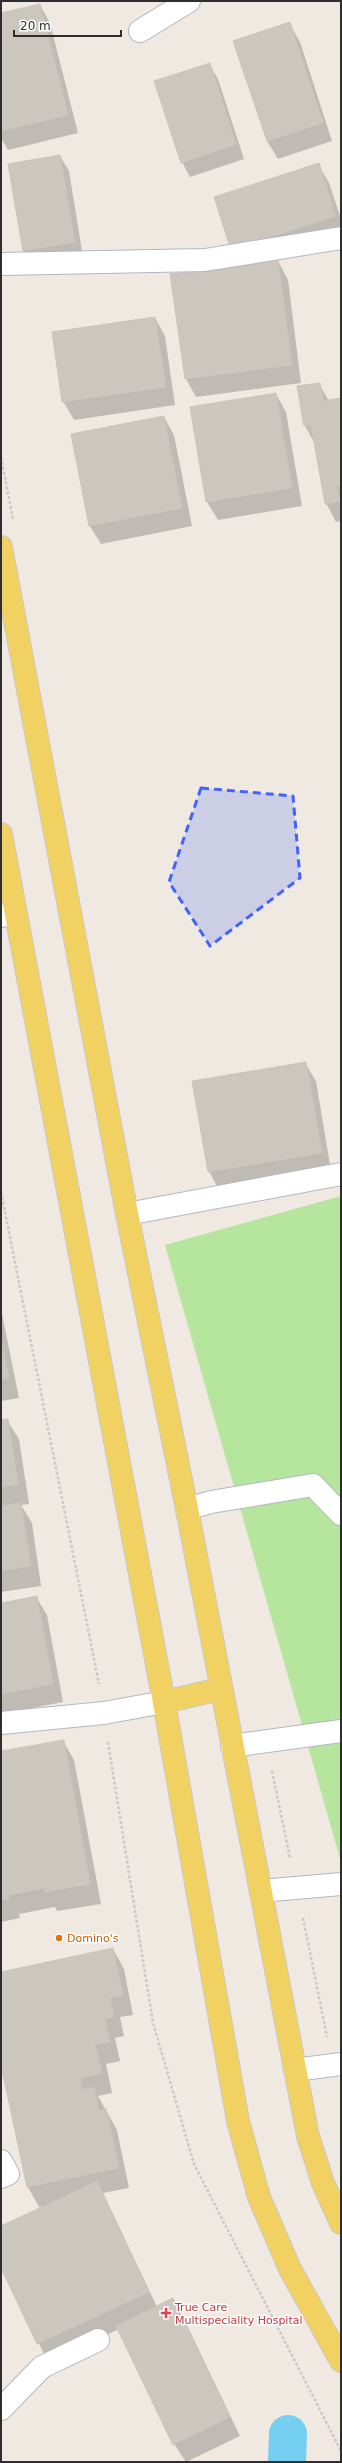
<svg xmlns="http://www.w3.org/2000/svg" width="342" height="2463" viewBox="0 0 342 2463" font-family="'DejaVu Sans',sans-serif">
<rect width="100%" height="100%" fill="#efe9e1"/>
<path fill="#b6e59e" d="M 341,1196 L 341,1862 L 165,1245 Z"/>
<g fill="#0003">
<path d="M 40,5 L 50,23 L 78,133 L 8,150 L 1,138 L 1,14 Z"/>
<path d="M 289,23 L 300,42 L 332,141 L 278,159 L 267,141 Z"/>
<path d="M 209,64 L 218,79 L 244,159 L 190,177 L 182,162 Z"/>
<path d="M 60,156 L 69,171 L 83,257 L 32,266 L 24,251 L 9,165 Z"/>
<path d="M 318,164 L 329,183 L 341,219 L 341,236 L 258,263 L 278,261 L 288,280 L 301,383 L 196,397 L 186,379 L 242,266 Z"/>
<path d="M 155,318 L 165,336 L 175,405 L 74,420 L 63,401 Z"/>
<path d="M 319,384 L 329,401 L 341,399 L 341,521 L 336,522 L 326,503 L 315,444 L 305,426 Z"/>
<path d="M 276,394 L 286,412 L 302,506 L 218,520 L 207,502 Z"/>
<path d="M 164,417 L 174,435 L 192,526 L 101,544 L 90,526 Z"/>
<path d="M 305,1063 L 316,1081 L 331,1171 L 219,1190 L 209,1171 Z"/>
<path d="M 1,1309 L 19,1398 L 1,1401 Z"/>
<path d="M 7,1420 L 19,1439 L 29,1504 L 21,1505 L 32,1523 L 41,1586 L 1,1592 L 1,1421 Z"/>
<path d="M 36,1597 L 47,1615 L 63,1702 L 1,1714 L 1,1604 Z"/>
<path d="M 63,1741 L 74,1760 L 101,1904 L 57,1911 L 55,1907 L 19,1914 L 20,1918 L 1,1922 L 1,1752 Z"/>
<path d="M 113,1949 L 124,1969 L 133,2015 L 120,2017 L 124,2036 L 115,2038 L 120,2061 L 106,2064 L 112,2093 L 98,2096 L 117,2130 L 129,2188 L 103,2193 L 157,2307 L 173,2299 L 183,2317 L 240,2436 L 186,2462 L 174,2444 L 119,2329 L 48,2362 L 1,2266 L 1,2228 L 48,2205 L 39,2207 L 28,2187 L 1,2060 L 1,1973 Z"/>
</g>
<g fill="none" stroke-linecap="round" stroke-linejoin="round">
<path stroke="#75cff0" stroke-width="38" d="M 287,2462 L 288,2434"/>
</g>
<g fill="#cbc7bf" stroke="#cbc5ba">
<path d="M 40,4 L 68,115 L 1,131 L 1,13 Z"/>
<path d="M 290,22 L 323,123 L 267,141 L 233,41 Z"/>
<path d="M 210,63 L 236,144 L 181,163 L 154,81 Z"/>
<path d="M 60,155 L 75,242 L 23,251 L 8,164 Z"/>
<path d="M 319,163 L 336,216 L 231,250 L 214,197 Z"/>
<path d="M 278,260 L 292,365 L 185,379 L 170,274 Z"/>
<path d="M 155,317 L 166,387 L 62,402 L 52,332 Z"/>
<path d="M 320,383 L 323,401 L 341,398 L 341,485 L 337,485 L 340,501 L 325,504 L 311,425 L 304,426 L 297,386 Z"/>
<path d="M 276,393 L 292,488 L 206,502 L 190,407 Z"/>
<path d="M 164,416 L 182,508 L 89,526 L 71,434 Z"/>
<path d="M 306,1062 L 322,1153 L 208,1172 L 192,1081 Z"/>
<path d="M 1,1341 L 9,1378 L 1,1380 Z"/>
<path d="M 8,1419 L 18,1484 L 1,1487 L 1,1420 Z"/>
<path d="M 21,1503 L 31,1566 L 1,1571 L 1,1506 Z"/>
<path d="M 37,1596 L 53,1684 L 1,1694 L 1,1603 Z"/>
<path d="M 64,1740 L 90,1884 L 45,1892 L 44,1888 L 9,1895 L 9,1899 L 1,1900 L 1,1751 Z"/>
<path d="M 113,1948 L 123,1995 L 110,1998 L 114,2017 L 105,2019 L 110,2042 L 95,2044 L 102,2073 L 80,2078 L 83,2090 L 94,2087 L 99,2111 L 106,2109 L 119,2168 L 27,2187 L 1,2065 L 1,1972 Z"/>
<path d="M 97,2181 L 149,2292 L 37,2344 L 1,2268 L 1,2226 Z"/>
<path d="M 173,2298 L 230,2417 L 173,2445 L 116,2326 Z"/>
</g>
<g fill="none" stroke-linecap="round" stroke-linejoin="round">
<g stroke="#b4b7c1" stroke-width="24">
<g id="minor">
<path d="M 140,31 L 189,1"/>
<path d="M 1,264 L 205,260 L 341,238"/>
<path d="M 1,916 L 14,913"/>
<path d="M 127,1214 L 341,1174"/>
<path d="M 187,1509 L 211,1502 L 313,1485 L 341,1514"/>
<path d="M 1,1723 L 104,1713 L 164,1702"/>
<path d="M 232,1746 L 341,1731"/>
<path d="M 261,1891 L 341,1884"/>
<path d="M 295,2070 L 341,2064"/>
<path d="M 1,2161 L 8,2174 L 1,2177"/>
<path d="M 1,2409 L 42,2367 L 98,2340"/>
</g>
</g>
<g stroke="#c9c9c9" stroke-width="24">
<g id="major">
<path d="M 1,547 L 127,1214 L 187,1509 L 308,2136 L 323,2183 L 341,2223"/>
<path d="M 1,834 L 164,1702 L 238,2121 L 259,2197 L 290,2269 L 341,2361"/>
<path d="M 164,1702 L 220,1689"/>
</g>
</g>
<g stroke="#c9c9c9" stroke-width="2.5" stroke-dasharray="3 2" stroke-linecap="butt">
<path d="M 1,457 L 13,519"/>
<path d="M 1,1192 L 99,1684"/>
<path d="M 108,1742 L 153,2023 L 194,2164 L 341,2451"/>
<path d="M 272,1771 L 290,1858"/>
<path d="M 303,1918 L 327,2037"/>
</g>
<use href="#minor" stroke="#fff" stroke-width="22"/>
<use href="#major" stroke="#f2d163" stroke-width="22"/>
</g>
<path fill="#4264fb" fill-opacity="0.2" stroke="#4264fb" stroke-width="3" stroke-dasharray="8 5" stroke-linejoin="round" d="M 201,788 L 293,796 L 300,878 L 210,946 L 169,882 Z"/>
<circle fill="#e8710a" stroke="#fff" stroke-width="1.5" cx="59" cy="1938" r="4"/>
<path fill="#e0444e" stroke="#fff" stroke-width="1.5" d="M164 2307h4v4h4v4h-4v4h-4v-4h-4v-4h4z"/>
<g text-anchor="middle" stroke-width="3" stroke-linejoin="round" paint-order="stroke">
<g font-size="11" fill="#c56008" stroke="#fff" text-anchor="start">
<text x="67" y="1942">Domino's</text>
</g>
<g font-size="11" fill="#be3a42" stroke="#fff" text-anchor="start">
<text x="175" y="2311">True Care<tspan x="175" dy="13">Multispeciality Hospital</tspan></text>
</g>
</g>
<rect width="342" height="2463" fill="none" stroke="#2e2e2e" stroke-width="4"/>
<path d="M14 30v6h107v-6" fill="none" stroke="#2e2e2e" stroke-width="2"/>
<text x="20" y="30" font-size="12" fill="#2e2e2e" stroke="#ffffff" stroke-width="3" paint-order="stroke">20 m</text>
</svg>
